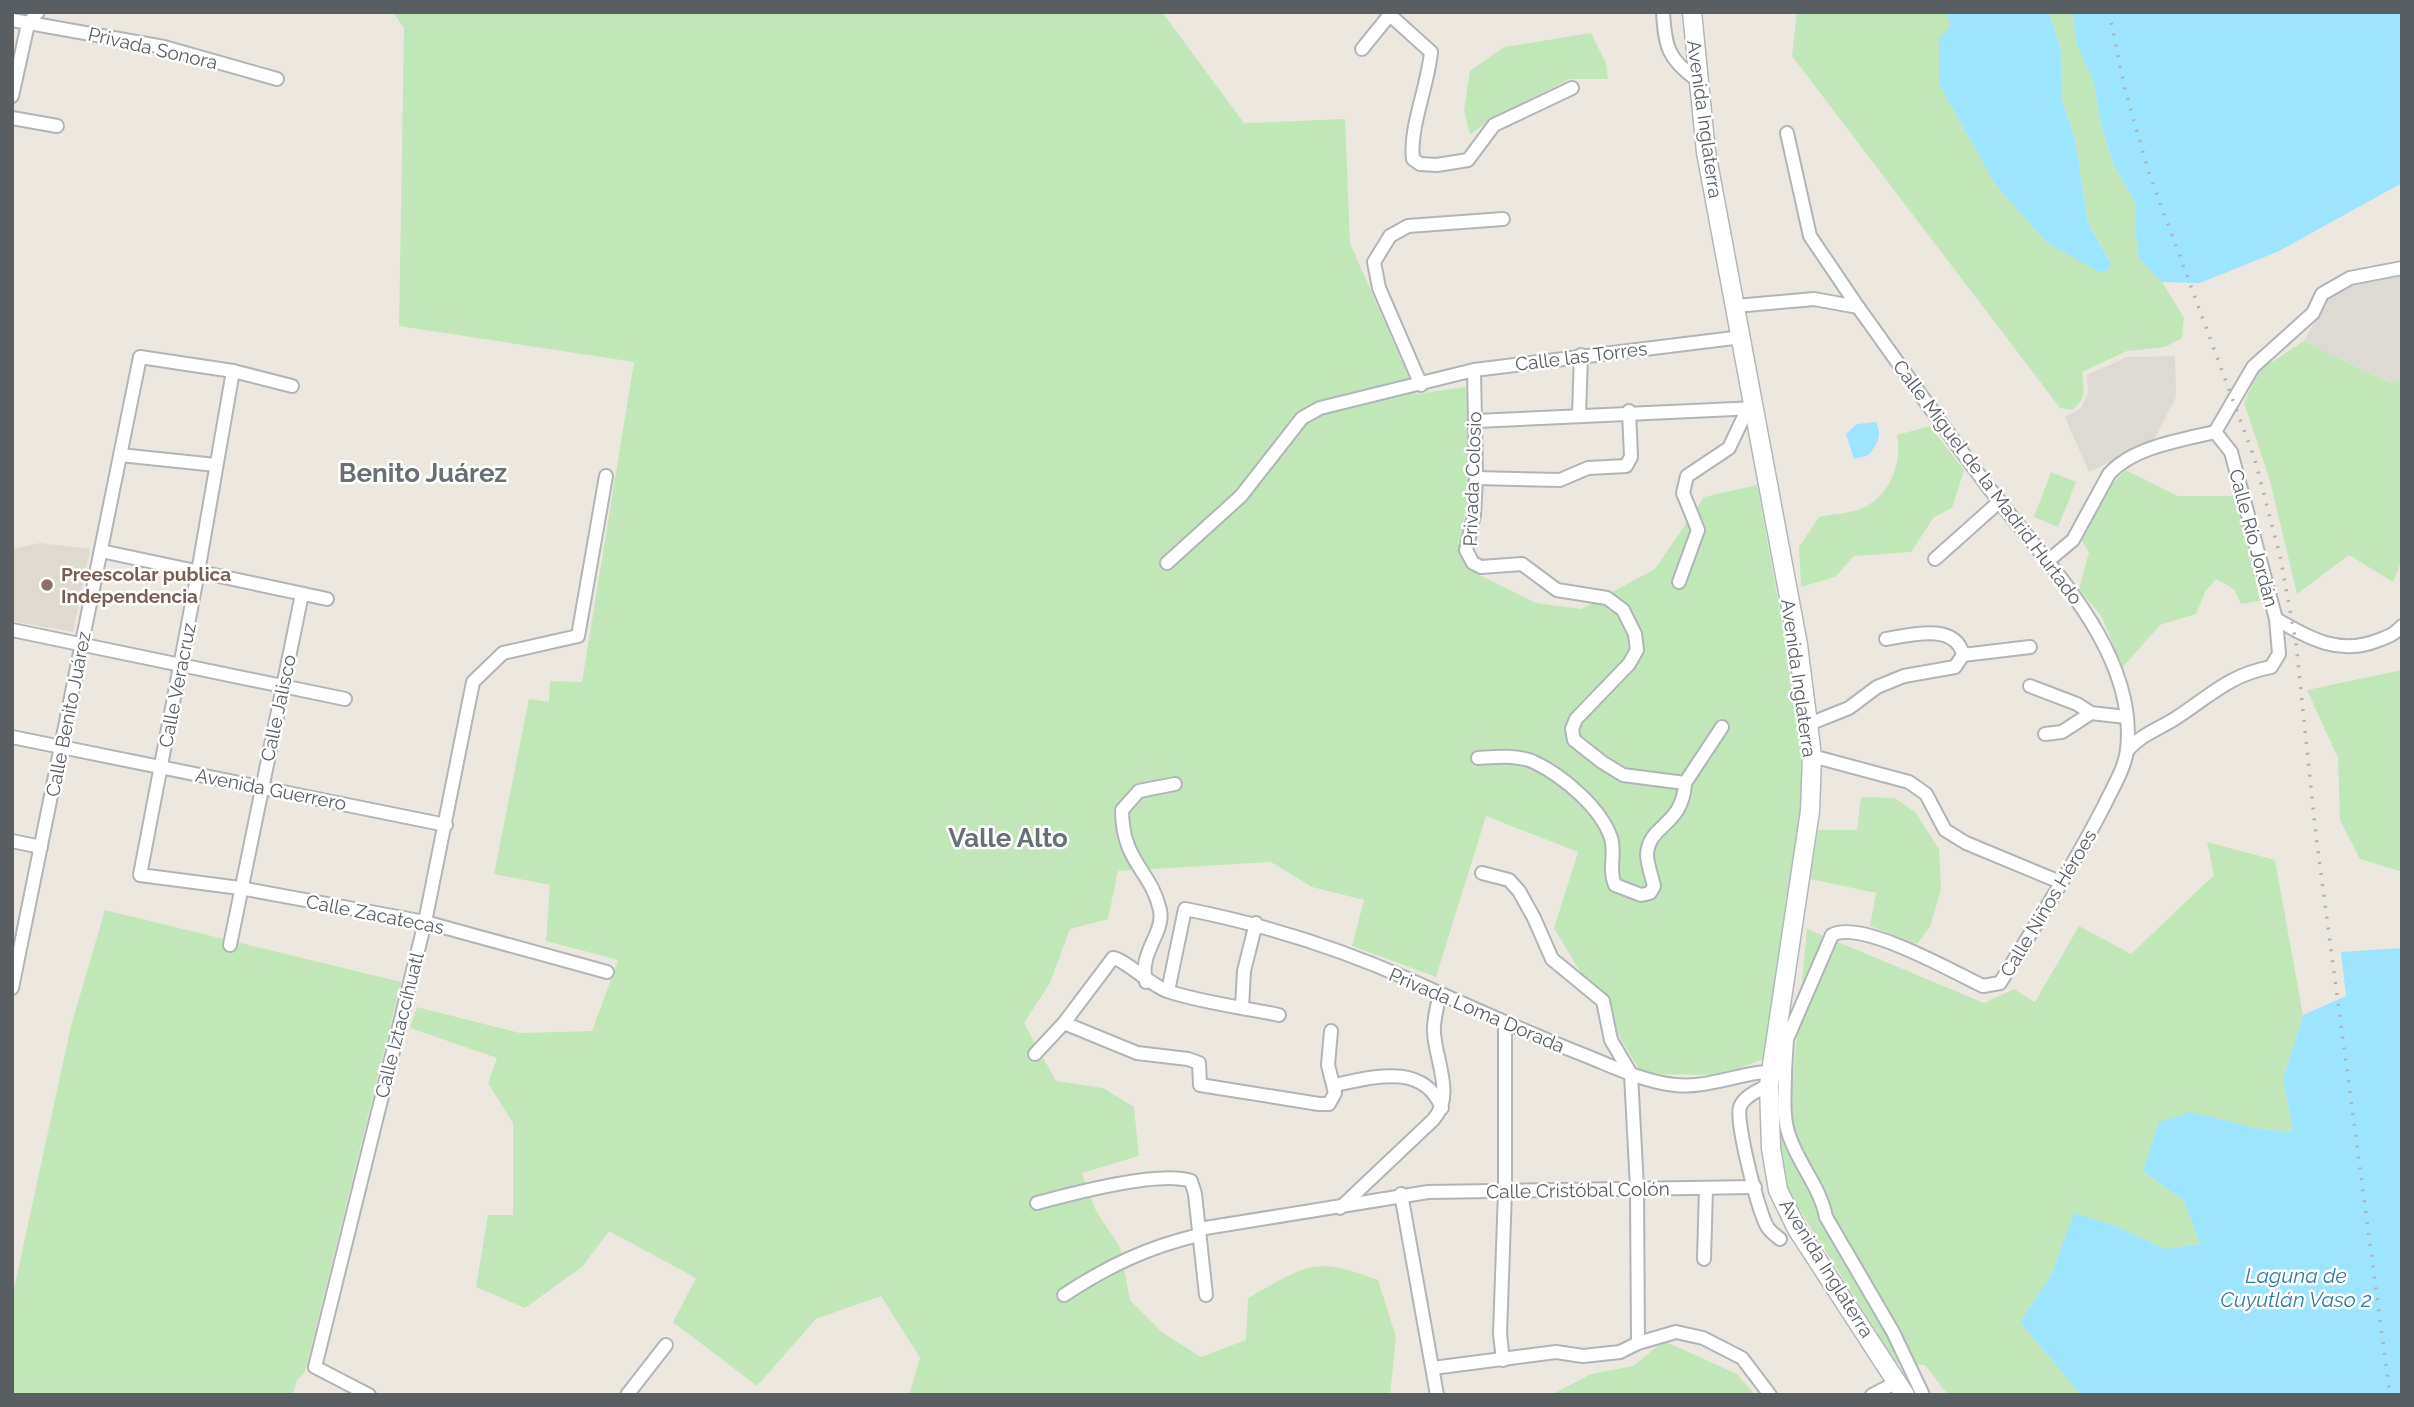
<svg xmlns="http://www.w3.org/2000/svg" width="2414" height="1407" viewBox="0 0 2414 1407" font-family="Raleway,sans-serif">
<rect width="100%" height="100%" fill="#ede8df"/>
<g fill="#dddad4">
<path d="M 2402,275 L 2402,378 L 2392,383 L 2304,341 L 2328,298 L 2353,284 Z"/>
<path d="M 2175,356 L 2176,397 L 2154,440 L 2089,472 L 2065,417 L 2081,408 L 2088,394 L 2087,375 L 2127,357 Z"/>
</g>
<path fill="#dfd9d0" d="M 40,543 L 90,549 L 73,632 L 12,621 L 12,549 Z"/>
<g fill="#c1e7b9">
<path d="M 393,12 L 1162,12 L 1244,123 L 1345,119 L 1350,243 L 1416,394 L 1466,387 L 1469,491 L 1459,546 L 1469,570 L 1536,603 L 1581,609 L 1655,569 L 1704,497 L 1757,485 L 1787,648 L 1801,753 L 1801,808 L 1763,1059 L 1722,1075 L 1642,1074 L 1554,928 L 1578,852 L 1486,816 L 1436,977 L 1352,946 L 1364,900 L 1312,887 L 1271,862 L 1118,871 L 1108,919 L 1070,929 L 1050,983 L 1024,1023 L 1056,1081 L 1103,1088 L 1134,1107 L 1139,1156 L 1082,1173 L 1096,1211 L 1120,1247 L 1130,1300 L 1163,1333 L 1201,1357 L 1246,1340 L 1248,1298 C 1306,1266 1312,1255 1378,1280 L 1396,1337 L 1390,1395 L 909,1395 L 920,1358 L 881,1296 L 816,1319 L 757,1386 L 673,1322 L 696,1278 L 609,1231 L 582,1267 L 525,1308 L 476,1287 L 488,1215 L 513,1215 L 513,1123 L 488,1083 L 497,1058 L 410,1028 L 417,1007 L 520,1033 L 592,1031 L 618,960 L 546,941 L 550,885 L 494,874 L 529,699 L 549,702 L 550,681 L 582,682 L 634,362 L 399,326 L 404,28 Z"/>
<path d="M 1797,12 L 1948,14 L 1951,26 L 1939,84 L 1995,184 L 2045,241 L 2111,262 L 2088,223 L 2075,139 L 2062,100 L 2061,50 L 2049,12 L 2073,12 L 2076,43 L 2094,83 L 2101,125 L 2114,166 L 2136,203 L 2135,226 L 2139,259 L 2162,282 L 2184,318 L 2182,338 L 2165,347 L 2127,351 L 2082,372 C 2084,388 2086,399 2073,410 L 2060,408 L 1792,56 Z"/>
<path d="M 1591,33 L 1606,63 L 1608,79 L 1570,79 L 1492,118 L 1470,135 L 1464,110 L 1470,71 L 1504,47 Z"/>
<path d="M 2304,341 L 2391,383 L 2402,378 L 2402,560 L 2393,582 L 2349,555 L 2297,594 L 2270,481 L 2244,403 L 2258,371 Z"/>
<path d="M 1930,426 L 1964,470 L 1952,508 L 1934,517 L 1911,552 L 1854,556 L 1835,577 L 1801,587 L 1799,547 L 1819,517 C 1832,514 1845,514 1857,510 C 1888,501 1903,464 1897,435 Z"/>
<path d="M 2125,470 L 2178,496 L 2238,496 L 2260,601 L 2241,604 L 2234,589 L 2216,579 L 2205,592 L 2196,614 L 2160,625 L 2122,668 L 2102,617 L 2079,589 L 2089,552 L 2080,538 L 2100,497 Z"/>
<path d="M 2051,472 L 2076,482 L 2058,527 L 2034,517 Z"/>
<path d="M 2402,670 L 2402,872 L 2360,859 L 2340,820 L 2338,758 L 2307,690 Z"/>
<path d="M 1861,797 L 1895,798 L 1915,812 L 1939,849 L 1941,889 L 1930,927 L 1917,944 L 1870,926 L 1876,893 L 1810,879 L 1818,830 L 1857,830 Z"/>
<path d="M 2207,842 L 2275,860 L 2303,1015 L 2283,1079 L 2293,1132 L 2260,1129 L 2143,1171 L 2184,1201 L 2200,1244 L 2165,1249 L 2116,1226 L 2074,1214 L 2051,1275 L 2020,1322 L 2081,1395 L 1948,1395 L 1925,1365 L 1897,1364 L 1787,1190 L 1778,1144 L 1776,1093 L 1793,1075 L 1807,929 L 1984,1003 L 2014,989 L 2035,1002 L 2079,926 L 2131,954 L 2214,875 Z"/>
<path d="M 105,910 L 401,982 L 305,1372 L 297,1380 L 293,1395 L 12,1395 L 12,1298 L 71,1026 Z"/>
<path d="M 1664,1341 L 1737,1374 L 1755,1395 L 1551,1395 L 1591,1374 L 1633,1366 Z"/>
</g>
<g fill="#9de4ff">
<path d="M 1946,12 L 2049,12 L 2061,50 L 2062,100 L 2075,139 L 2088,223 L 2111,263 L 2107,271 L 2097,271 L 2045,241 L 1995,184 L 1939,84 L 1939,38 L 1951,26 Z"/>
<path d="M 2073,12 L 2402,12 L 2402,183 L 2277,252 L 2200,283 L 2162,282 L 2139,259 L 2135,226 L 2136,203 L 2114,166 L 2101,125 L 2094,83 L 2076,43 Z"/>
<path d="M 1876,422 C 1883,436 1877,444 1869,455 L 1854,459 L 1846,434 L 1857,424 Z"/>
<path d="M 2402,948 L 2402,1395 L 2081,1395 L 2020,1322 L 2051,1275 L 2074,1213 L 2116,1226 L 2165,1249 L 2200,1244 L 2184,1201 L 2143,1171 L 2159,1122 L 2191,1112 L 2260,1129 L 2293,1132 L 2283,1079 L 2303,1015 L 2346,996 L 2341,952 Z"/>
</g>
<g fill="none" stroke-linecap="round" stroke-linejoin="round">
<g stroke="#b1b5b9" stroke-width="16">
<g id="street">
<path d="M 1663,12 C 1665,47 1668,59 1697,80"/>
<path d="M 1390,15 L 1431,52 C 1428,86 1409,128 1413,159 L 1420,164 L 1437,165 L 1468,160 L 1494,125 L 1572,88"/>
<path d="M 12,20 L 164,47 L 277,79"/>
<path d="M 1362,49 L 1392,12"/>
<path d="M 12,96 L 28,24 L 38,12"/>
<path d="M 12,118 L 57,126"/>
<path d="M 1787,133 L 1810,236 L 1858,307"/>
<path d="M 1474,370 L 1476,478 L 1474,515 L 1466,550 L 1473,563 L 1481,567 L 1522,564 L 1557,590 L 1607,598 L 1623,610 L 1635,634 L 1637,650 L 1629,664 L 1576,719 L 1572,729 L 1574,740 L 1602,762 L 1623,775 L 1685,783 C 1683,826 1649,824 1647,854 C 1647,864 1652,877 1654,886 L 1650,893 L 1641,895 L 1615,885 C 1608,869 1616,853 1611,838 C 1601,808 1564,777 1536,763 C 1519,754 1496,757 1478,758"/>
<path d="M 233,371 L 198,572 L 140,875 L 240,888 L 425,922 L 607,972"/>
<path d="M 1421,385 L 1379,288 L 1374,262 L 1390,236 L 1408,226 L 1503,219"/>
<path d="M 1579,415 L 1581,355"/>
<path d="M 1476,421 L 1756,408"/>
<path d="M 2215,432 L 2253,367 L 2313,313 L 2322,294 L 2350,278 L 2402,268"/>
<path d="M 120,455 L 216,465"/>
<path d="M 1476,478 L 1560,480 L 1588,468 L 1626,466 L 1631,457 L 1629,411"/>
<path d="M 101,551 L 327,599"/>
<path d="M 1935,559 L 2000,501"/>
<path d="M 2049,560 L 2073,540 L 2109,474 C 2133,447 2181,440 2215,432"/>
<path d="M 1167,563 L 1241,496 L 1302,418 L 1320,408 L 1474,370 L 1742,337"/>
<path d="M 1679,582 L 1698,530 L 1683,493 L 1687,476 L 1729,448 L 1748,408"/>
<path d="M 2276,619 C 2310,639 2340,656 2379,640 C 2389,636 2395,634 2402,626"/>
<path d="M 12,630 L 345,699"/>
<path d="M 1886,639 C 1910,635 1956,622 1963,655"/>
<path d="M 1963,655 L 2030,647"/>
<path d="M 2030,686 L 2077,704 L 2091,713 L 2126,717"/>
<path d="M 1809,724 L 1849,708 L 1877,687 L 1904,676 L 1955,667 L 1963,655"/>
<path d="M 2045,734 L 2062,732 L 2091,713"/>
<path d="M 12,737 L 446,825"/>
<path d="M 2127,751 C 2140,735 2159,729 2176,718 C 2210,696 2229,675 2271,667 L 2279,654 L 2276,619 L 2231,452 L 2215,432"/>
<path d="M 1812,756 L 1909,782 L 1926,794 L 1945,830 L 1966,843 L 2060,882"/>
<path d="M 1685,783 L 1722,727"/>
<path d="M 12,841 L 41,847"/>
<path d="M 1482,873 L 1509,880 L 1519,891 L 1534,918 L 1552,959 L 1603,1001 L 1611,1040 L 1631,1074 L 1637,1188 L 1638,1343"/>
<path d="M 230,945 L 302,594"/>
<path d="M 1146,982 C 1138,953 1165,933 1160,910 C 1151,870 1122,862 1122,810 L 1139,791 L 1175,784"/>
<path d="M 12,988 L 140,357 L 233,371 L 292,386"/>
<path d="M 1168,991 L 1185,909 C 1262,924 1336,947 1408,979 C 1468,1006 1527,1033 1589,1057 C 1616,1068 1645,1082 1675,1085 C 1712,1089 1749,1068 1785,1072 L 1787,1039 L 1832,935 C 1861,919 1953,972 1983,986 L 2000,983 C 2036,924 2074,865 2105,804 C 2113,787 2125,768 2127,750 C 2138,655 2052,569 1999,501 C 1950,438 1905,372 1858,307 L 1814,299 L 1736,306"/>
<path d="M 1242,1007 L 1244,971 L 1256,923"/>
<path d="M 1064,1023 L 1137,1053 L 1188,1059 L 1199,1063 L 1200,1085 L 1319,1104 L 1329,1104 L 1335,1093 L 1328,1065 L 1331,1031"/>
<path d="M 1035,1054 L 1064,1023 L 1113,958 C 1124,959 1149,984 1167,991 C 1203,1003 1242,1007 1279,1015"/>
<path d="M 1785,1072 C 1785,1094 1782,1118 1790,1138 C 1800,1166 1820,1187 1826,1217 L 1893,1332 L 1923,1395"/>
<path d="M 1335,1085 C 1374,1077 1423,1062 1442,1108"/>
<path d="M 1769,1085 C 1759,1090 1744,1096 1740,1107 C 1735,1121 1759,1215 1768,1228 C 1771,1232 1776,1236 1780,1239"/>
<path d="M 1401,1194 L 1437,1395"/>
<path d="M 1037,1203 C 1070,1194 1160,1170 1191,1181 L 1195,1194 L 1206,1295"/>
<path d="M 1340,1208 L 1433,1120 C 1455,1096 1436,1062 1434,1033 C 1433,1020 1437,1007 1440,994"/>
<path d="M 1199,1229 L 1428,1192 L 1755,1187"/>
<path d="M 1704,1259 L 1706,1189"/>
<path d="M 1064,1295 C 1108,1266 1148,1247 1199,1235"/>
<path d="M 1503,1360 L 1500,1334 L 1505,1191 L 1505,1025"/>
<path d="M 1433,1368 L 1556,1352 L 1583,1356 L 1620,1352 L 1638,1343 L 1676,1332 L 1703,1338 L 1742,1358 L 1770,1395"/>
<path d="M 369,1395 L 315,1367 L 425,922 L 473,682 L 503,653 L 578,636 L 606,476"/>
<path d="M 627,1395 L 666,1345"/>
<path d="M 1872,1395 L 1899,1381"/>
</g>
</g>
<g stroke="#b2b7bc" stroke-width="21">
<path id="secondary" d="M 1692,12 L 1706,152 L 1798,645 L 1812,756 L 1810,811 L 1769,1085 L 1771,1148 L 1778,1190 L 1797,1229 L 1905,1395"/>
</g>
<use href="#street" stroke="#fff" stroke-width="12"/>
<use href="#secondary" stroke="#fff" stroke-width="18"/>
<path stroke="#b0b1b2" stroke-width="3.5" stroke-dasharray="2 9" stroke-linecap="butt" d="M 2109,12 L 2125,90 L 2149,173 L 2255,460 L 2280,556 L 2296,643 L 2316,836 L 2390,1395"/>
</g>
<circle fill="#8d6e63" stroke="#fff" stroke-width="2.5" cx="47" cy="585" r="7"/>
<g text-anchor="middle" stroke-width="5" stroke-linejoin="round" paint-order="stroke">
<g font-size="19" fill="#585e62" stroke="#fff">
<text transform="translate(153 48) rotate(13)" y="7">Privada Sonora</text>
<text transform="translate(1705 119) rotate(82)" y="7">Avenida Inglaterra</text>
<text transform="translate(1581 356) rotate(-7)" y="7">Calle las Torres</text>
<text transform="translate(1472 479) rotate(-88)" y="7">Privada Colosio</text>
<text transform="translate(1988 482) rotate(53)" y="7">Calle Miguel de la Madrid Hurtado</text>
<text transform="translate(2254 538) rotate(75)" y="7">Calle Río Jordán</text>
<text transform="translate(1799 678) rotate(82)" y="7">Avenida Inglaterra</text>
<text transform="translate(177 685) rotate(-79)" y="7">Calle Veracruz</text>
<text transform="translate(278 708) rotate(-78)" y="7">Calle Jalisco</text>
<text transform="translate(68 714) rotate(-79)" y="7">Calle Benito Juárez</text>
<text transform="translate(271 789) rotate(11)" y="7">Avenida Guerrero</text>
<text transform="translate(2048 903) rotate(-59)" y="7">Calle Niños Héroes</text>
<text transform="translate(375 914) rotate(11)" y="7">Calle Zacatecas</text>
<text transform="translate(1477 1010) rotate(23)" y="7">Privada Loma Dorada</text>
<text transform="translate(399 1025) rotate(-76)" y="7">Calle Iztaccíhuatl</text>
<text transform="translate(1578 1190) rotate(-1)" y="7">Calle Cristóbal Colón</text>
<text transform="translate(1827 1268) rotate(58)" y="7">Avenida Inglaterra</text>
</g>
<g font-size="19" font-weight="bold" fill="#785e54" stroke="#fff" text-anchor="start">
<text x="61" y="581">Preescolar publica<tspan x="61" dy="22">Independencia</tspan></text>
</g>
<g font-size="21" font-style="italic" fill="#307ca5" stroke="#fff">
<text x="2296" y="1283">Laguna de<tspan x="2296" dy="24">Cuyutlán Vaso 2</tspan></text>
</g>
<g font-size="26" font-weight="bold" fill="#697074" stroke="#fff">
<text x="423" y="482">Benito Juárez</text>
<text x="1008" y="847">Valle Alto</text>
</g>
</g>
<rect width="2414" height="1407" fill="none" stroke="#585e62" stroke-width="28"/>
</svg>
